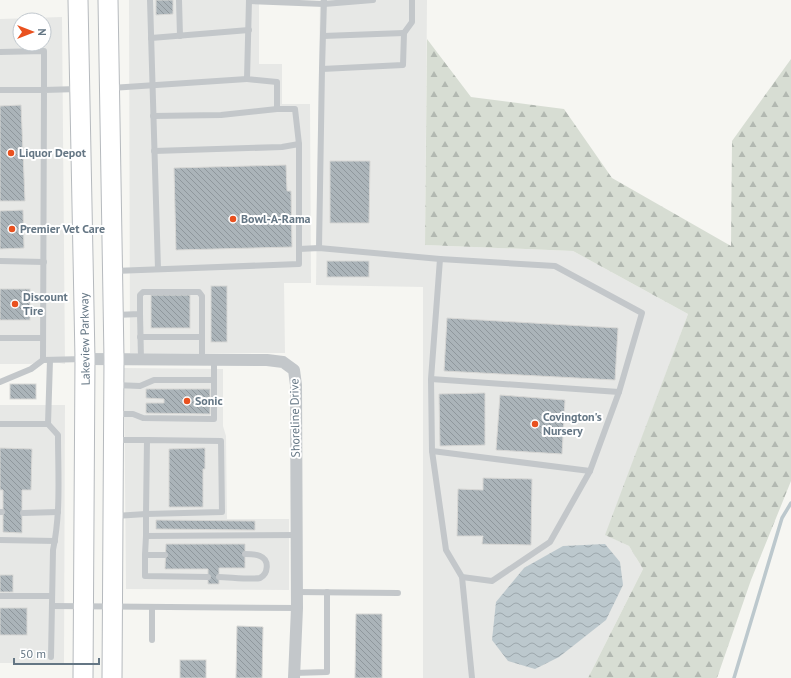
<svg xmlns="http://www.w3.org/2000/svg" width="791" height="678" viewBox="0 0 791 678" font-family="'PT Sans',sans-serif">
<defs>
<pattern id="forest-firs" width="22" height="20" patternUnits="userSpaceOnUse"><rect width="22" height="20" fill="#d7ddd3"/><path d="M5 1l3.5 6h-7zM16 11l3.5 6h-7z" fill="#b2b8b1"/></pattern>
<pattern id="water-waves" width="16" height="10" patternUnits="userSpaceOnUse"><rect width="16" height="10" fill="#bcc8cd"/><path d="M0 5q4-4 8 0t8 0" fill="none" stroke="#9ca7ac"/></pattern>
<pattern id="building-back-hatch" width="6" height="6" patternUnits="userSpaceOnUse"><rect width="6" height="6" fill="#abb4b9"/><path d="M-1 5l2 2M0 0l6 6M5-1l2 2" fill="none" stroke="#8f979c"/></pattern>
</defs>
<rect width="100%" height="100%" fill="#f6f6f2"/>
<g fill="#e7e8e6" fill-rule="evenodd">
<path d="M 129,0 L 259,0 L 259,64 L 282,64 L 282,104 L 310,104 L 311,283 L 284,283 L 285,353 L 130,353 Z"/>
<path d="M 320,0 L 427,0 L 425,245 L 573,251 L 688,314 L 606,535 L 629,546 L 643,569 L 588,678 L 423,678 L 423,287 L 316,285 Z"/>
<path d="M 62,17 L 65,364 L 43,360 L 31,364 L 0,364 L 0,19 ZM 20,20 L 44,20 L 44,44 L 20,44 Z"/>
<path d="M 124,368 L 223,369 L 223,426 L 226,436 L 227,519 L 289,519 L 289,590 L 126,589 Z"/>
<path d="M 0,405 L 65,405 L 64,663 L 0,663 Z"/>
</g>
<path fill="url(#forest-firs)" d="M 427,39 L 471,97 L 564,109 L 612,178 L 731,246 L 732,141 L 791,59 L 791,481 L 751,580 L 717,678 L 588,678 L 643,569 L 629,546 L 605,535 L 688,314 L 573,251 L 425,245 Z"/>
<path fill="url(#water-waves)" d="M 605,544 L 620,562 L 623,585 L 606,620 L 559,657 L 535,669 L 508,661 L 492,640 L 496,602 L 524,568 L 563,546 Z"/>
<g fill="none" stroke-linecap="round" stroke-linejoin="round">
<path stroke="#bcc8cd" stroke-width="3.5" d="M 734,678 L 782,518 L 791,503"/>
</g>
<g fill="url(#building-back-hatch)" stroke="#d7d7d5">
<path d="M 156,0 L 173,0 L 173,14 L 156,15 Z"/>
<path d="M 21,105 L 25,201 L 0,201 L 0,106 Z"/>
<path d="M 330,161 L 370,161 L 369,223 L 330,223 Z"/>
<path d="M 286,165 L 287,191 L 291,191 L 292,247 L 176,250 L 174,168 Z"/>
<path d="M 23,210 L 24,248 L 0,249 L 0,211 Z"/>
<rect x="327" y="261" width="42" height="16"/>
<rect x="211" y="286" width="16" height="56"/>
<rect x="0" y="289" width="30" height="31"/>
<rect x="151" y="295" width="39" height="33"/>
<path d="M 447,318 L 618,328 L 615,380 L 444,371 Z"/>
<rect x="10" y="384" width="26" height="15"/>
<path d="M 146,389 L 210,389 L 210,414 L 146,413 L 146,403 L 164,403 L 164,399 L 146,398 Z"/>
<path d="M 485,393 L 485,445 L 440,446 L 439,394 Z"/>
<path d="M 500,395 L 565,400 L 562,454 L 496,450 Z"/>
<path d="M 0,448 L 32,449 L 31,490 L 22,490 L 22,533 L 3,532 L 3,490 L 0,490 Z"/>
<path d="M 205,448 L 205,469 L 203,469 L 203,507 L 169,507 L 169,449 Z"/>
<path d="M 483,478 L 532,479 L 531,545 L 482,544 L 483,536 L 457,536 L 458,489 L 483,490 Z"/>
<path d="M 156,520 L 255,521 L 255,530 L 156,529 Z"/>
<path d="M 166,544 L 245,544 L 245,568 L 219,568 L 219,584 L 208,584 L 208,569 L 165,569 Z"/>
<rect x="0" y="575" width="13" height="17"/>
<rect x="0" y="608" width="27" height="27"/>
<path d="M 356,614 L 382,614 L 382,678 L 355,678 Z"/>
<path d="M 237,626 L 263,627 L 262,678 L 236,678 Z"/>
<rect x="180" y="660" width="26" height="18"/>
</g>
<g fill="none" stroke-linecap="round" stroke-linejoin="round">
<g stroke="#b6babe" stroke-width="21">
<g id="primary">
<path d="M 78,0 L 85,359 L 83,678"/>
<path d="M 108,0 L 114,359 L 112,678"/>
</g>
</g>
<g stroke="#c3c7ca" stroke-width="6">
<path d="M 150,0 L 158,269"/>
<path d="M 179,0 L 180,36"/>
<path d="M 249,1 L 324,4 L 373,0"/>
<path d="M 323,36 L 404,33"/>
<path d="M 151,38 L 249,30"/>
<path d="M 0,52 L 44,51 L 44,90 L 0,90"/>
<path d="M 322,69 L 403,65 L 404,33 L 412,22 L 412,0"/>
<path d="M 111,88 L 247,79"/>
<path d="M 78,89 L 44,90 L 43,360 L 84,359"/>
<path d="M 153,116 L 221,115 L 277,109"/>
<path d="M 154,151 L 282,147 L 299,144"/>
<path d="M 319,248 L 322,69 L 324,0"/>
<path d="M 299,249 L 319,248 L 440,259 L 431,379 L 432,451 L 446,550 L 462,577 L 492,581 L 550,542 L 590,471 L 619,392 L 431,379"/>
<path d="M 440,259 L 555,266 L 642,313 L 619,392"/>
<path d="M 0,261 L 44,262"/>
<path d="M 114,271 L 299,264 L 299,144 L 295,109 L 277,109 L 277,82 L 247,79 L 249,0"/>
<path d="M 140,314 L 141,359"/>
<path d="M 115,315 L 140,314 L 140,295 L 143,292 L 199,292 L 202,296 L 202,360"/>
<path d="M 140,337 L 202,337"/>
<path d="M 0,338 L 43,338"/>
<path d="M 50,360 L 48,424 L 58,435 C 58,473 61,512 53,550 L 51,657"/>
<path d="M 0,382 L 31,369 L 43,360"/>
<path d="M 115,385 L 140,386 L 154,380 L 214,380"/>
<path d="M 116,414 L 133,414 L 143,418 L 214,419 L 214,360"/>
<path d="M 0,424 L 48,424"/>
<path d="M 115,440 L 147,440 L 146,514 L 222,512 L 221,441 L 147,440"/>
<path d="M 432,451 L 590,471"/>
<path d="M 0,512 L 2,512"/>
<path d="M 23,513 L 58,512"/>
<path d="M 115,516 L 146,514 L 146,536 L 297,535"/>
<path d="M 0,540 L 55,541"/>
<path d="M 145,555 L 146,536"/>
<path d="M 165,555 L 145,555 L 145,576 L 208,577"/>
<path d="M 219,577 C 228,577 253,580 260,578 C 268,574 270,560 260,556 C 256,554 250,554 245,554"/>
<path d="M 462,577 L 472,678"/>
<path d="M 297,592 L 398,593"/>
<path d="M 0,596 L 52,596"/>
<path d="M 52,606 L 297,608"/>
<path d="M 152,640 L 152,607"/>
<path d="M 294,673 L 327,672 L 327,592"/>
</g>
<path stroke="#c3c7ca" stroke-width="12" d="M 85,359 L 267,360 L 283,362 L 294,370 L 296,385 L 297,608 L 294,678"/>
<use href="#primary" stroke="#fff" stroke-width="19"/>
</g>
<g fill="#e9511f" stroke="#fff" stroke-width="1.5">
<circle cx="11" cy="153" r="4"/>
<circle cx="233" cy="219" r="4"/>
<circle cx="12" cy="229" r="4"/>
<circle cx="15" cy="304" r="4"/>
<circle cx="187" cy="401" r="4"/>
<circle cx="535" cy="424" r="4"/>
</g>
<g text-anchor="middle" stroke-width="4" stroke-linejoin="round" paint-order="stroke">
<g font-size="12" font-weight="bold" fill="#647684" stroke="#fff" text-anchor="start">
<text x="19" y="157">Liquor Depot</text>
<text x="241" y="223">Bowl-A-Rama</text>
<text x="20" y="233">Premier Vet Care</text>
<text x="23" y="301">Discount<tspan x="23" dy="14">Tire</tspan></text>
<text x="195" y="405">Sonic</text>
<text x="543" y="421">Covington's<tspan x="543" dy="14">Nursery</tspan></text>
</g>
<g font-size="12" fill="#647684" stroke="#fff">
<text transform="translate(85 339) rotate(-91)" y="4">Lakeview Parkway</text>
<text transform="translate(295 418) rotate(-91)" y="4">Shoreline Drive</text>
</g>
</g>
<g transform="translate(32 32) rotate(90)"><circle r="19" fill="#ffffff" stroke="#c1c8ce"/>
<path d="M0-3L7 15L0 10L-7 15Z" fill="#e9511f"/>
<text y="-6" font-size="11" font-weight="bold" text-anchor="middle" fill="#647684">N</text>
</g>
<path d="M14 658v6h85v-6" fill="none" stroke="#647684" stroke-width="2"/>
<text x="20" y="658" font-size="12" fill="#647684" stroke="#ffffff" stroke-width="3" paint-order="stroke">50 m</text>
</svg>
